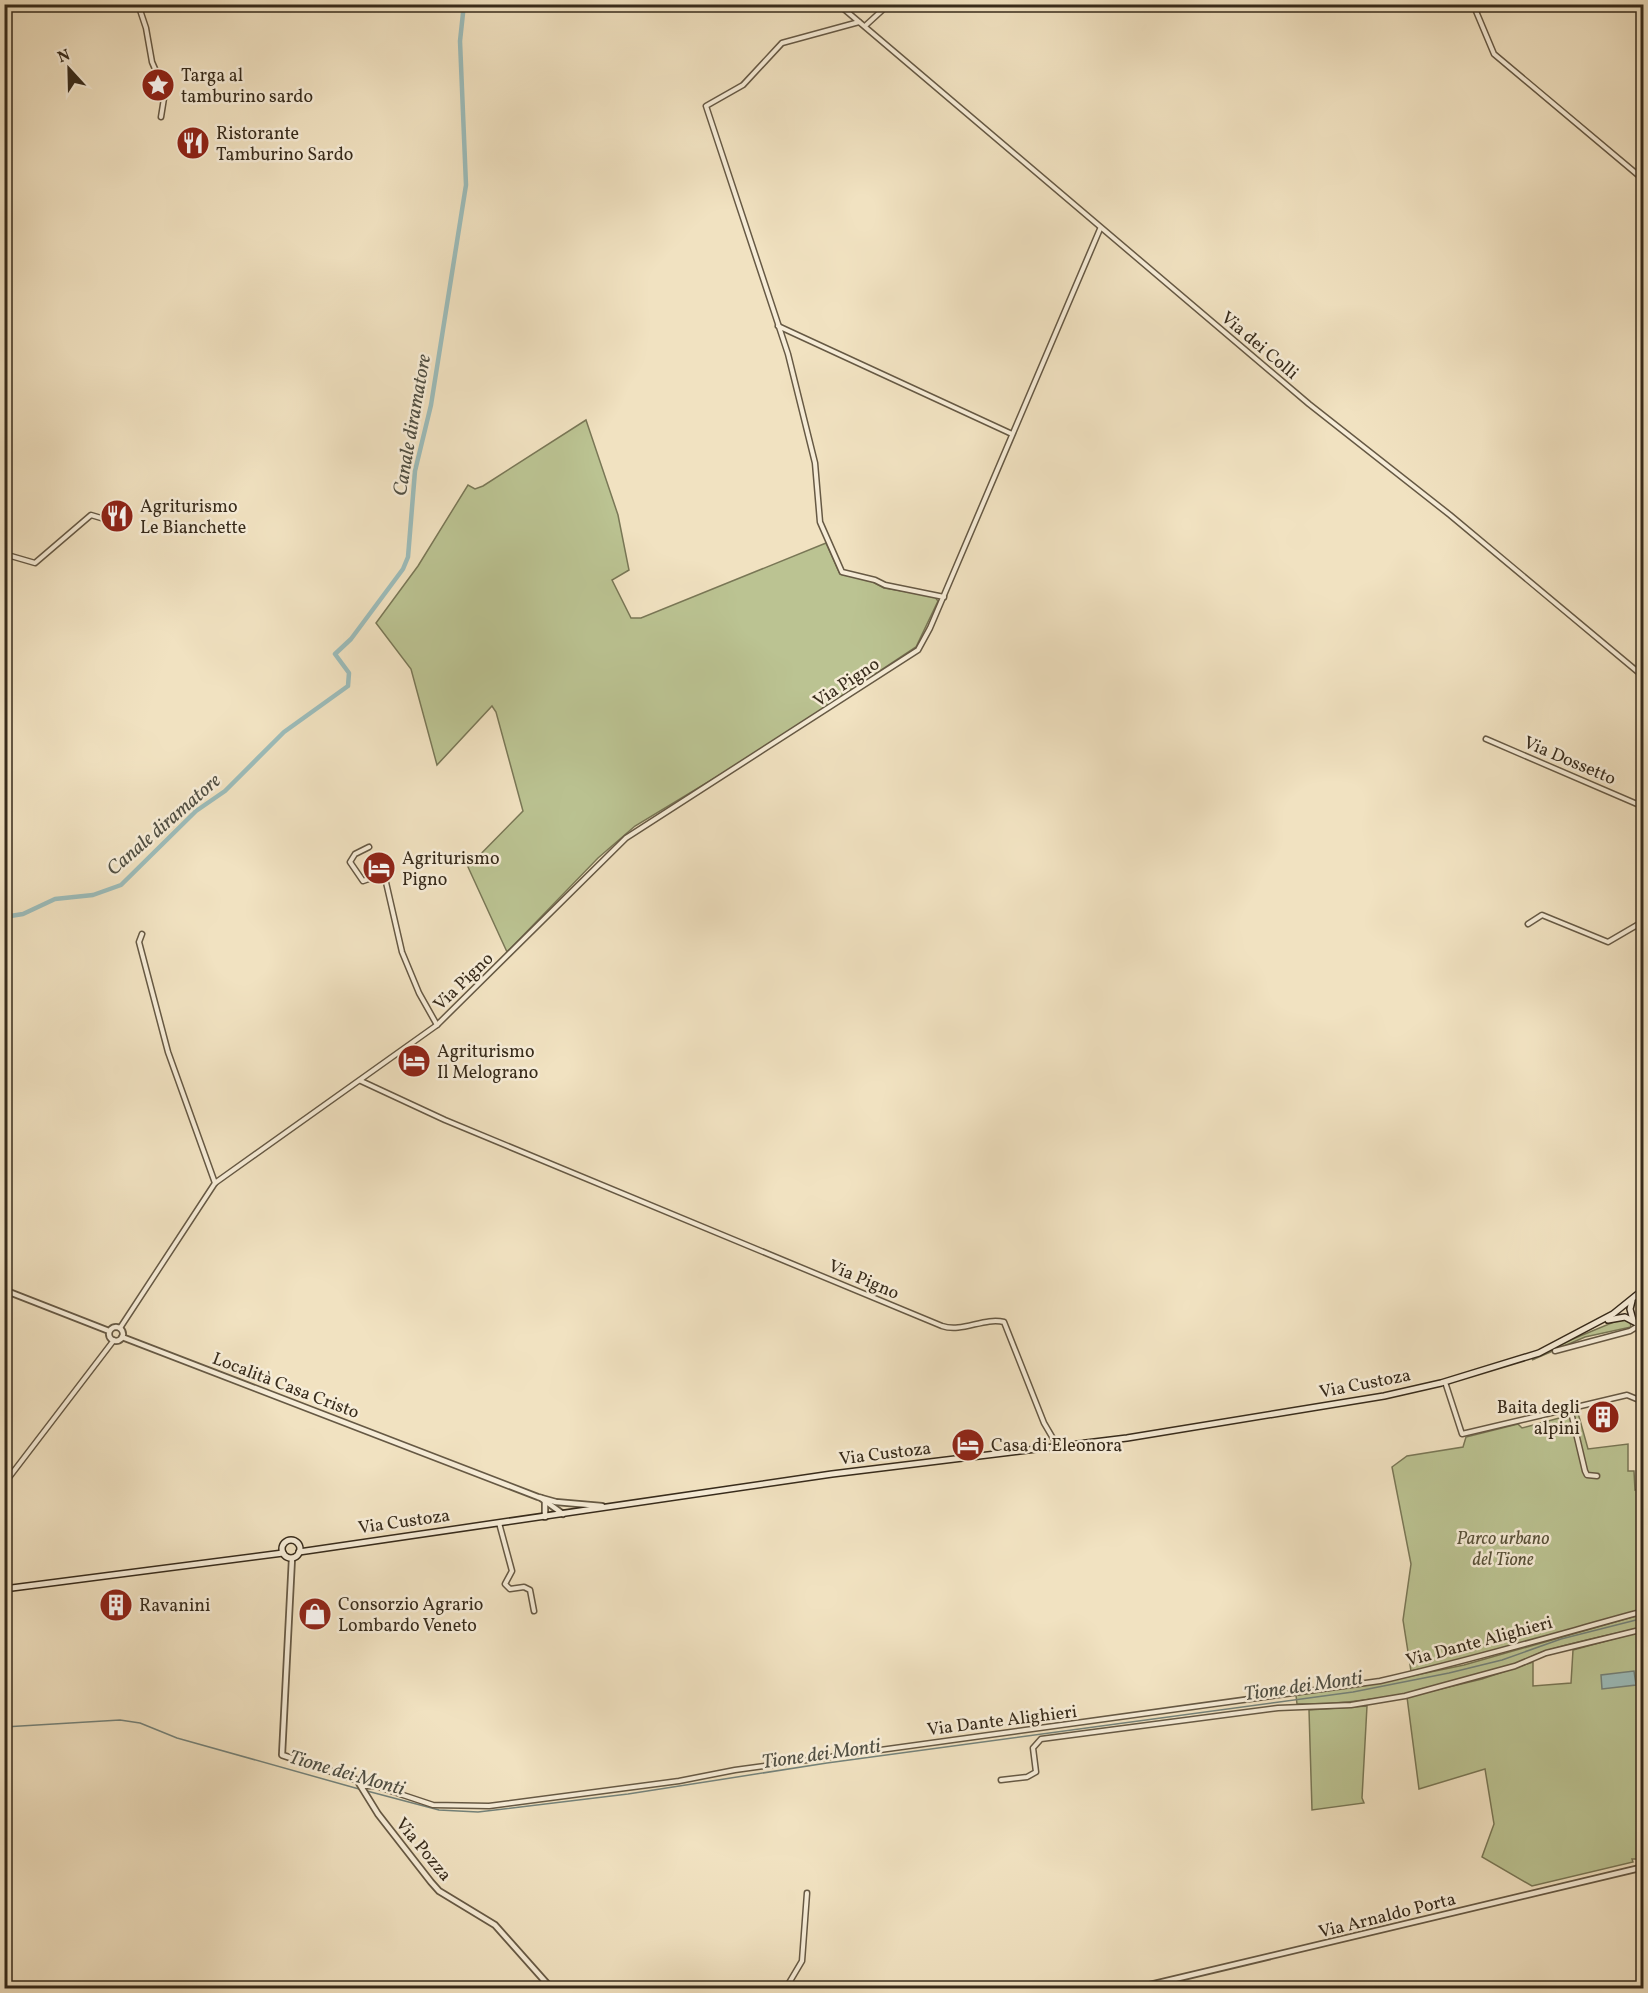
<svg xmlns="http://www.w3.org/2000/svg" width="1648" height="1993" viewBox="0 0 1648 1993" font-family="Vollkorn,serif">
<rect width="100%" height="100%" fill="#f1e2c1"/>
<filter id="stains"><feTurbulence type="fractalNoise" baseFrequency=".00333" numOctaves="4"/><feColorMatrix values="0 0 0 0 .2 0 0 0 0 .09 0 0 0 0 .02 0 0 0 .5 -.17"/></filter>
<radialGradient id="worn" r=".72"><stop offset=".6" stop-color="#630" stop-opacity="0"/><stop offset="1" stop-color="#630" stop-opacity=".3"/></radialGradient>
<g fill="#bbc392" stroke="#797756" stroke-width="1.5">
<path d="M 586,420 L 618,515 L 629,570 L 612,580 L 631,618 L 641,618 L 826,543 L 840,574 L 869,580 L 884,588 L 934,596 L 938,601 L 916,647 L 756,753 L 635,826 L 598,858 L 507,952 L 468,867 L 523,811 L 496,712 L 492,706 L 437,765 L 411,669 L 376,623 L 418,566 L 468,485 L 475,489 L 483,486 Z"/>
<path d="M 1621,1319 L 1630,1322 L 1631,1327 L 1585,1337 L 1532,1360 L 1556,1346 Z"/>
<path d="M 1578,1413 L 1588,1449 L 1628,1444 L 1628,1471 L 1634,1471 L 1635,1490 L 1643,1487 L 1643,1610 L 1461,1660 L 1411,1671 L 1403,1620 L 1411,1564 L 1392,1467 L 1407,1456 L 1463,1447 L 1466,1437 L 1518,1424 L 1522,1428 Z"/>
<path d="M 1643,1614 L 1643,1627 C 1611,1635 1577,1641 1546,1651 C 1534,1654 1524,1661 1512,1665 C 1444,1688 1369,1705 1297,1704 L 1296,1695 L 1368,1685 L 1464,1665 Z"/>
<path d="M 1643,1631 L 1643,1859 L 1632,1859 L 1633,1862 L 1532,1886 L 1482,1857 L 1494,1824 L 1485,1769 L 1419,1789 L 1407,1697 L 1482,1679 L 1533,1662 L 1533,1686 L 1571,1683 L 1573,1650 Z"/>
<path d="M 1367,1706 L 1362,1798 L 1364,1803 L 1312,1810 L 1309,1710 Z"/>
</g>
<path fill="#9cbcba" stroke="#74827a" stroke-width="1.5" d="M 1634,1671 L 1636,1685 L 1602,1689 L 1601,1675 Z"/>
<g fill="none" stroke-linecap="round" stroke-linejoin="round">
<g stroke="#74827a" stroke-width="1.5">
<path d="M 4,1727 L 120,1720 L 140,1723 L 177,1738 L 359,1789"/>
<path d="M 367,1791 L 439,1810 L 478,1812 L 628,1794 L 827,1763 L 1353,1692 L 1449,1673 L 1502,1660 L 1561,1639 L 1644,1618"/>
</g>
<path stroke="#9cbcba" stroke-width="4.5" d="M 4,917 L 23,914 L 55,899 L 93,895 L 121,885 L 196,811 L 225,791 L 284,732 L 348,686 L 349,673 L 335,654 L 351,639 L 403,569 L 408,557 L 415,471 L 431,405 L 466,185 L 460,41 L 464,4"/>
<g stroke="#665944" stroke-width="7">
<g id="minor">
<path d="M 138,4 L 146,28 L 152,62 L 165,92 L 161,117"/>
<path d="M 838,4 L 1309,404 L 1450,515 L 1644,677"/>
<path d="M 1473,4 L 1494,54 L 1644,180"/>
<path d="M 859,22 L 782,43 L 743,85 L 706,106 L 788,354 L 815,463 L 820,522 L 842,572 L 875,580 L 885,585 L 944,597"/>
<path d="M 865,26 L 889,4"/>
<path d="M 778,326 L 1012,434"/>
<path d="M 4,554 L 35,563 L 91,515 L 101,518"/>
<path d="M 1486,739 L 1644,807"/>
<path d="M 369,847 L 355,854 L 350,862 L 363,881 L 380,875 L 385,878 L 402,952 L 419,993 L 437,1025"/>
<path d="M 1528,924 L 1542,915 L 1608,942 L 1644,921"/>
<path d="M 142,934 L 139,942 L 168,1052 L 215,1183"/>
<path d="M 361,1081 L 445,1120 L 942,1326 C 962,1333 984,1317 1004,1322 L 1044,1423 L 1058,1447"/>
<path d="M 120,1328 L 215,1183 L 437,1025 L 626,838 L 918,650 L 930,628 L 1100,229"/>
<path d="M 1555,1351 L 1630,1331 L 1638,1326"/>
<path d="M 1446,1385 L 1462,1434 L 1627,1395 L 1644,1402"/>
<path d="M 1570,1408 L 1585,1471 L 1587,1475 L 1597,1476"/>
<path d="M 4,1484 L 114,1340"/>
<path d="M 499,1523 L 512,1571 L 505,1584 L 510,1589 L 524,1587 L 530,1590 L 534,1611"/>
<path d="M 1001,1780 L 1027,1777 L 1036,1772 L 1033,1748 L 1041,1739 L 1278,1708 L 1351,1705 L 1405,1696 L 1515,1666 L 1546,1653 L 1644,1629"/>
<path d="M 361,1786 L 376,1786 L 433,1805 L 489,1806 L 679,1781 L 735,1770 L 1380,1681 C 1469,1661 1556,1635 1644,1611"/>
<path d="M 725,1988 L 738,1988"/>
<path d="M 786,1988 L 802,1961 L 807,1893"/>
</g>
</g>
<g stroke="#665944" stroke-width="8">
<g id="tertiary">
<path d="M 4,1290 L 109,1331"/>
<circle cx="116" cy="1334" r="7"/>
<path d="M 122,1337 L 538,1497 L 556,1502 L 602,1506"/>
<path d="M 541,1498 L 563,1514"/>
<path d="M 545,1501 L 545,1517"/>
<path d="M 292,1558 L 282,1755 L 357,1780 L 378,1814 L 431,1882 L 439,1891 L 495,1925 L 551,1988"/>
<path d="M 1137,1988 L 1644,1867"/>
</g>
</g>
<g stroke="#372b1b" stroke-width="8">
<g id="secondary">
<path d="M 1632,1301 L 1630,1309 L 1633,1320"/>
<path d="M 1608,1320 L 1625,1317 L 1644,1327"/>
<circle cx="291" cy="1549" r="9"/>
<path d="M 299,1552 L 832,1474 L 1127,1438 L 1384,1396 L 1441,1383 L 1539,1353 L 1613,1314 L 1644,1289"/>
<path d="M 4,1589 L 283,1553"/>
</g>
</g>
<use href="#minor" stroke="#f6ecd7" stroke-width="4"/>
<use href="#tertiary" stroke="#f6ecd7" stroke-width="4.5"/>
<use href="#secondary" stroke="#f6ecd7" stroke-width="5"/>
</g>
<defs>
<g id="sight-disc" transform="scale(1.725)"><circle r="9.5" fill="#8f2418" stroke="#f6ecd7"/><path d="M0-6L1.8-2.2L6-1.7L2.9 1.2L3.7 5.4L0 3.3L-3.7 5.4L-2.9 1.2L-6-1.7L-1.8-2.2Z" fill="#fff"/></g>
<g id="restaurant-disc" transform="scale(1.725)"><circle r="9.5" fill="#8f2418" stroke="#f6ecd7"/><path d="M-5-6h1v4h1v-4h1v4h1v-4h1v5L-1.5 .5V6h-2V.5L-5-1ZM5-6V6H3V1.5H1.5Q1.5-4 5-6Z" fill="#fff"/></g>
<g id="hotel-disc" transform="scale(1.725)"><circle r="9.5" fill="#8f2418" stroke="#f6ecd7"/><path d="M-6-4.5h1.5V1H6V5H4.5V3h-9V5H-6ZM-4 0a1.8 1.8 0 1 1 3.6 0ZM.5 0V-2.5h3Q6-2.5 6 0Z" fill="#fff"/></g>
<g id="building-disc" transform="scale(1.725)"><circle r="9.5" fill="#8f2418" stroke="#f6ecd7"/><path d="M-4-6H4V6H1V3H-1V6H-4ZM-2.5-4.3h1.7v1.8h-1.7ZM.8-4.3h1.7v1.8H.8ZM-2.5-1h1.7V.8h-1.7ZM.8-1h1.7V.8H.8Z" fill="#fff"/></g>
<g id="shop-disc" transform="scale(1.725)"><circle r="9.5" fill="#8f2418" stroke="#f6ecd7"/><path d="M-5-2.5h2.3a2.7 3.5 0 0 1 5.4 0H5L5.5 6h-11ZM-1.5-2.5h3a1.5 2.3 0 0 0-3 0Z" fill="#fff"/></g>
</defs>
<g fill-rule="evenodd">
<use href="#sight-disc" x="158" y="85"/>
<use href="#restaurant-disc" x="193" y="143"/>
<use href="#restaurant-disc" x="117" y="516"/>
<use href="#hotel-disc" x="379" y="868"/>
<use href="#hotel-disc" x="414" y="1061"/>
<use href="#building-disc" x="1603" y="1417"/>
<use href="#hotel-disc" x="968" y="1445"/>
<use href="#building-disc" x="116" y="1605"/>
<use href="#shop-disc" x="315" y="1614"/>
</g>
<g text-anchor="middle" stroke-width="5" stroke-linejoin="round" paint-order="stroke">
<g font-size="18" fill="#372b1b" stroke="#f6ecd7" text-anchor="start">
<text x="181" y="81">Targa al<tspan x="181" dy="21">tamburino sardo</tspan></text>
<text x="216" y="139">Ristorante<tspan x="216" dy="21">Tamburino Sardo</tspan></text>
<text x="140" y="512">Agriturismo<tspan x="140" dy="21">Le Bianchette</tspan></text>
<text x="402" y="864">Agriturismo<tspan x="402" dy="21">Pigno</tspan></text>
<text x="437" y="1057">Agriturismo<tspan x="437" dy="21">Il Melograno</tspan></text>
<text x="1580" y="1413" text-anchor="end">Baita degli<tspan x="1580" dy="21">alpini</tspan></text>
<text x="991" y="1451">Casa di Eleonora</text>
<text x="338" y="1610">Consorzio Agrario<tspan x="338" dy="21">Lombardo Veneto</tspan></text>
<text x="139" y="1611">Ravanini</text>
</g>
<g font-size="18" fill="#372b1b" stroke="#f6ecd7">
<text transform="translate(1260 345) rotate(40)" y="6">Via dei Colli</text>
<text transform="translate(846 682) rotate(-33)" y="6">Via Pigno</text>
<text transform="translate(1570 760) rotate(23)" y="6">Via Dossetto</text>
<text transform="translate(463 981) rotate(-44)" y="6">Via Pigno</text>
<text transform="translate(864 1279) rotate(23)" y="6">Via Pigno</text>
<text transform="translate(1365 1383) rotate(-11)" y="6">Via Custoza</text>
<text transform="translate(286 1385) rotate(21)" y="6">Località Casa Cristo</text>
<text transform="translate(885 1453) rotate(-7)" y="6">Via Custoza</text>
<text transform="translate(404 1521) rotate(-8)" y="6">Via Custoza</text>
<text transform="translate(1479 1641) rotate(-15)" y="6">Via Dante Alighieri</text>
<text transform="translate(1002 1720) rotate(-7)" y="6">Via Dante Alighieri</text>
<text transform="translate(424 1849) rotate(50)" y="6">Via Pozza</text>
<text transform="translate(1387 1915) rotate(-14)" y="6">Via Arnaldo Porta</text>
</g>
<g font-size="18" font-style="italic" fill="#585139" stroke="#f6ecd7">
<text x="1503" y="1544">Parco urbano<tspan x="1503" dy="21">del Tione</tspan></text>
</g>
<g font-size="20" font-style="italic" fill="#504f43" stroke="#f6ecd7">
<text transform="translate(411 425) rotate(-80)" y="7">Canale diramatore</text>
<text transform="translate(163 824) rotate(-41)" y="7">Canale diramatore</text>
<text transform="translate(1303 1685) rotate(-8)" y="7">Tione dei Monti</text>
<text transform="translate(821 1753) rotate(-8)" y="7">Tione dei Monti</text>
<text transform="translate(347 1772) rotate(16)" y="7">Tione dei Monti</text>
</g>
</g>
<rect width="1648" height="1993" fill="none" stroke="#f1e2c1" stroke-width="24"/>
<rect x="6" y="6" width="1636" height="1981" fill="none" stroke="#372b1b" stroke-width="3"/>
<rect x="12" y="12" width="1624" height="1969" fill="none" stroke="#372b1b" stroke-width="1.5"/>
<g transform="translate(69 69) rotate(338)" stroke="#f6ecd7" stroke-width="4.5" paint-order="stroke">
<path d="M0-4.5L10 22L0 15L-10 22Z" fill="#372b1b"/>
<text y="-9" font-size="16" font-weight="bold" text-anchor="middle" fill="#372b1b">N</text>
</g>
<rect width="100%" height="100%" filter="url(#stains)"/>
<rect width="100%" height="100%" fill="url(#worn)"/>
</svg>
